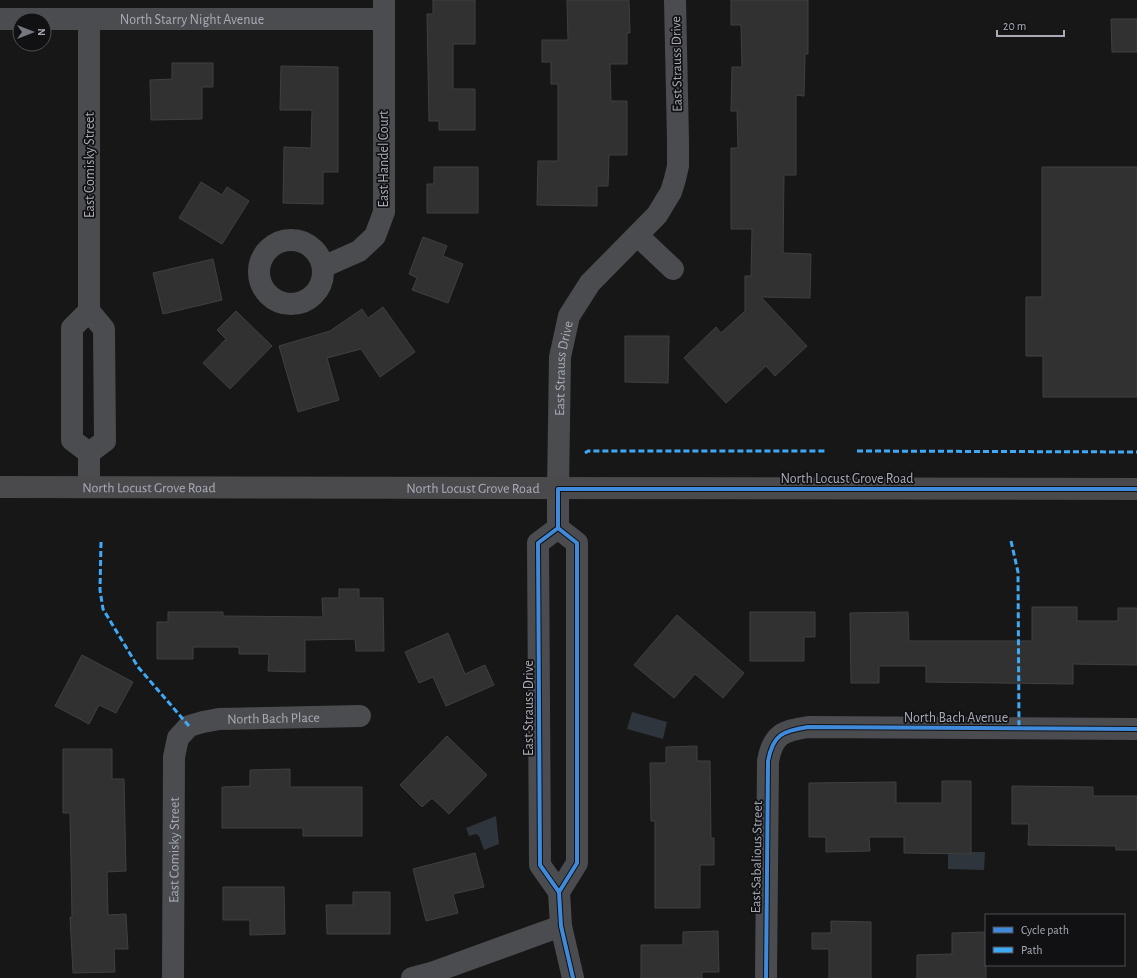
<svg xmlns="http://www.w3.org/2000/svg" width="1137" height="978" viewBox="0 0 1137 978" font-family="'Alegreya Sans',sans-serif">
<rect width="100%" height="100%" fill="#171717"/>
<g fill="#2e353c">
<path d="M 632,712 L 667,722 L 663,739 L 627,729 Z"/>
<path d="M 496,816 L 499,844 L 484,850 L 479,836 L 476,834 L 469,836 L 466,828 Z"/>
<path d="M 948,852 L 985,852 L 984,870 L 948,869 Z"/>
</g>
<g fill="#313132" stroke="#404043">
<path d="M 433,0 L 475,0 L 475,44 L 453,44 L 453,89 L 475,89 L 475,130 L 439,130 L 439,121 L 429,121 L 427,14 L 433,14 Z"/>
<path d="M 567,0 L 629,0 L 630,33 L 627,33 L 627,64 L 610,64 L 611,101 L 627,101 L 627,155 L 609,155 L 608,186 L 597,186 L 597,206 L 537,205 L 538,161 L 558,161 L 558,84 L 551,84 L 551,62 L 542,62 L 542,40 L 568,40 Z"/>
<path d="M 731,0 L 808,0 L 808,54 L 805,54 L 804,96 L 796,95 L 796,175 L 784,175 L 783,253 L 811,254 L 810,298 L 761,297 L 807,346 L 775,376 L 766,366 L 726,403 L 684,358 L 716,327 L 721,333 L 745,311 L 745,276 L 751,276 L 752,229 L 731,229 L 731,148 L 738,148 L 737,111 L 731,111 L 732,67 L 742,67 L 741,25 L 731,25 Z"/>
<path d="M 1111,19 L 1137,19 L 1137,52 L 1112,52 Z"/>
<path d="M 172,63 L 213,63 L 213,87 L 202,87 L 202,119 L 151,120 L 150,80 L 172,79 Z"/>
<path d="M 281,66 L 338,67 L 338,172 L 323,172 L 323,204 L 283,203 L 284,147 L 311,148 L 312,110 L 280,110 Z"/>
<path d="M 434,167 L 478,167 L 478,213 L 427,213 L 427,184 L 434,184 Z"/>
<path d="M 1042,167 L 1137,167 L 1137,397 L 1043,397 L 1043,356 L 1026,356 L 1026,297 L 1042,297 Z"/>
<path d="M 201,182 L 222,195 L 227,187 L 249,201 L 222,244 L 179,218 Z"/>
<path d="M 423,237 L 447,246 L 443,256 L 463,264 L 448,303 L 412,290 L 417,278 L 409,274 Z"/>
<path d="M 213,259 L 222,300 L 163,314 L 153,273 Z"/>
<path d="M 383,307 L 415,352 L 380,377 L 361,349 L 327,358 L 339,400 L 298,412 L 279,346 L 330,331 L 362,309 L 368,318 Z"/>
<path d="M 236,311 L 272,346 L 230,389 L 203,363 L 226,339 L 217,330 Z"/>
<path d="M 625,336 L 669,336 L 668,383 L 625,382 Z"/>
<path d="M 339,589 L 359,589 L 359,598 L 383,598 L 384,651 L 356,651 L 355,639 L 305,640 L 305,672 L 268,671 L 269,654 L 239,654 L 239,647 L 193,647 L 193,659 L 157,659 L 157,622 L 168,622 L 168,612 L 223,612 L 223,616 L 323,617 L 322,598 L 339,598 Z"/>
<path d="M 1032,607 L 1077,607 L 1077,621 L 1118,621 L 1118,608 L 1137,608 L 1137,665 L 1073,664 L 1073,684 L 926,682 L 926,666 L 879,666 L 879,683 L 851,683 L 850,613 L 908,612 L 909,641 L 1032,641 Z"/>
<path d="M 750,612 L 815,612 L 815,637 L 804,637 L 804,661 L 750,661 Z"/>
<path d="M 677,615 L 744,673 L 723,698 L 695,674 L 674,698 L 634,665 Z"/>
<path d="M 448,633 L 465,674 L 485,665 L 494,685 L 446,706 L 433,677 L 419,683 L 405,652 Z"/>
<path d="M 82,655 L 133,682 L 116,713 L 99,705 L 89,724 L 55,706 Z"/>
<path d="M 447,736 L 487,775 L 449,814 L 432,798 L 422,807 L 400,785 Z"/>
<path d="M 697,746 L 697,761 L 710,761 L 711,838 L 714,838 L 714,865 L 700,865 L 700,908 L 655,908 L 655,821 L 651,821 L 650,763 L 666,763 L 666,747 Z"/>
<path d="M 63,749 L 112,749 L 112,779 L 124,779 L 126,871 L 107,872 L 108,915 L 126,914 L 128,949 L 114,949 L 115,972 L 73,973 L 70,917 L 72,917 L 70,813 L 63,813 Z"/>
<path d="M 290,769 L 290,787 L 362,787 L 362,836 L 303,836 L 303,828 L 222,828 L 222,787 L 250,786 L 250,770 Z"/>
<path d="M 942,781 L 971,781 L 971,854 L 904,853 L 904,837 L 869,837 L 870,851 L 826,852 L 826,837 L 809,837 L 809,783 L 896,782 L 896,803 L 942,803 Z"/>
<path d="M 1012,786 L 1093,787 L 1093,796 L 1137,796 L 1137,850 L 1116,850 L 1116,846 L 1028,845 L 1029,824 L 1012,824 Z"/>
<path d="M 475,853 L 484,887 L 453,894 L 458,913 L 426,921 L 413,869 Z"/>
<path d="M 223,887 L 284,887 L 285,934 L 250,935 L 250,920 L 223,920 Z"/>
<path d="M 353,892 L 390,892 L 390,934 L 327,934 L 326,905 L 353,905 Z"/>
<path d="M 831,921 L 871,922 L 871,978 L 829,978 L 829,949 L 812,949 L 812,933 L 831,933 Z"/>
<path d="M 718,931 L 719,972 L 702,972 L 702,978 L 641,978 L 641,945 L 683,945 L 683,932 Z"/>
<path d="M 986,932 L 986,978 L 917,978 L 917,955 L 952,954 L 952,933 Z"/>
</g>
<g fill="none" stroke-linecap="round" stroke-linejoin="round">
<g stroke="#4b4c4f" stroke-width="22">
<path id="s1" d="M 0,19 L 384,19"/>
<path d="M 638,236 L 673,269"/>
<circle cx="291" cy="272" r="32"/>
<path d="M 323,267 L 359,251 L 375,236 L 384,212 L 384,0"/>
<path d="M 89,311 L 104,329 L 105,441 L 89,453 L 72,440 L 72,328 Z"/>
<path d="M 89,311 L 89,19"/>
<path d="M 89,453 L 89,487"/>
<path id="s2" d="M 558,489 L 560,357 L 569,316 L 590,283 L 657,215 L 671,192 L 675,179 L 678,166 L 678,141 L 675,0"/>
<path id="s3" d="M 173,978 L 174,757 L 178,738 L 189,726 L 203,722 L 219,719 L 360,716"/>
<path d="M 412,978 L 434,972 L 561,926"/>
<path d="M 766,978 L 768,761 C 773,734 783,731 808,727 L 1137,729"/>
</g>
<g stroke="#4b4c4f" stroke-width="22">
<path d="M 558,489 L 558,528"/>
<path d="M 558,528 L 577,543 L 577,863 L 559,892 L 540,865 L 538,543 Z"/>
<path d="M 559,892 L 561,926 L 573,978"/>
</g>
<path stroke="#4a4a4d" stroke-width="22" id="s4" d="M 0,487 L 1137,489"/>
<g stroke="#3fa9f5" stroke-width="3" stroke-dasharray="6 3" stroke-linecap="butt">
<path d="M 857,451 L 1137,452"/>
<path d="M 585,453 L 588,451 L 827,451"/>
<path d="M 1011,541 L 1018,572 L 1019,728"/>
<path d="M 101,542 L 100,590 L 103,609 L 138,667 L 189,726"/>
</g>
<g stroke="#111113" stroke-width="6">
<g id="cycleway">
<path d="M 558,528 L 577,543 L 577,863 L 559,892 L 540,865 L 538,543 Z"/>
<path d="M 558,528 L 558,489 L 1137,489"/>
<path d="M 559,892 L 561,926 L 573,978"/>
<path d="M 766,978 L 768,761 C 773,734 783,731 808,727 L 1137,729"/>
</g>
</g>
<use href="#cycleway" stroke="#408adc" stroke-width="4"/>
</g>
<g text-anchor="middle" stroke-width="3.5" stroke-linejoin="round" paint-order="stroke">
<g font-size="14" fill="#a9acb7" stroke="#111113">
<text dy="5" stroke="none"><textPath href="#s1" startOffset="192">North Starry Night Avenue</textPath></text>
<text transform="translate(676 64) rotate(-91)" y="5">East Strauss Drive</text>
<text transform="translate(383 159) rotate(-90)" y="5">East Handel Court</text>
<text transform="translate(89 165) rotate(-90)" y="5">East Comisky Street</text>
<text dy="5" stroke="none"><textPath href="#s2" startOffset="121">East Strauss Drive</textPath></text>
<text x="847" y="483">North Locust Grove Road</text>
<text dy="5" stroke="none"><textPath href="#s4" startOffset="149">North Locust Grove Road</textPath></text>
<text dy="5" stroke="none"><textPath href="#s4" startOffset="473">North Locust Grove Road</textPath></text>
<text transform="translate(528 708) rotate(-90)" y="5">East Strauss Drive</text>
<text x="956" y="722">North Bach Avenue</text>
<text dy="5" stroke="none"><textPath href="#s3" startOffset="342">North Bach Place</textPath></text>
<text dy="5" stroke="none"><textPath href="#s3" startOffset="128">East Comisky Street</textPath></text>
<text transform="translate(756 857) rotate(-89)" y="5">East Sabalious Street</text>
</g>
</g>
<rect x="985" y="914" width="140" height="52" fill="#111113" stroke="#4e4f55"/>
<rect x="993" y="927" width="20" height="6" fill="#408adc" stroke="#4e4f55"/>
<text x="1021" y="934" font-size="12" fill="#a9acb7">Cycle path</text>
<rect x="993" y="947" width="20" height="6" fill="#3fa9f5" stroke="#4e4f55"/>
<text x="1021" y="954" font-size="12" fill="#a9acb7">Path</text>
<g transform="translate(32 32) rotate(90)"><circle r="19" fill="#111113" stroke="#4e4f55"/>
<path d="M0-3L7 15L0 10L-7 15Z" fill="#76787f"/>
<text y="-6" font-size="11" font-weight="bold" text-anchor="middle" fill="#a9acb7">N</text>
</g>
<path d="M997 30v6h67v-6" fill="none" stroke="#a9acb7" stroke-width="2"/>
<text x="1003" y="30" font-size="12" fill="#a9acb7" stroke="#111113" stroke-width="3" paint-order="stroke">20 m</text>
</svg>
